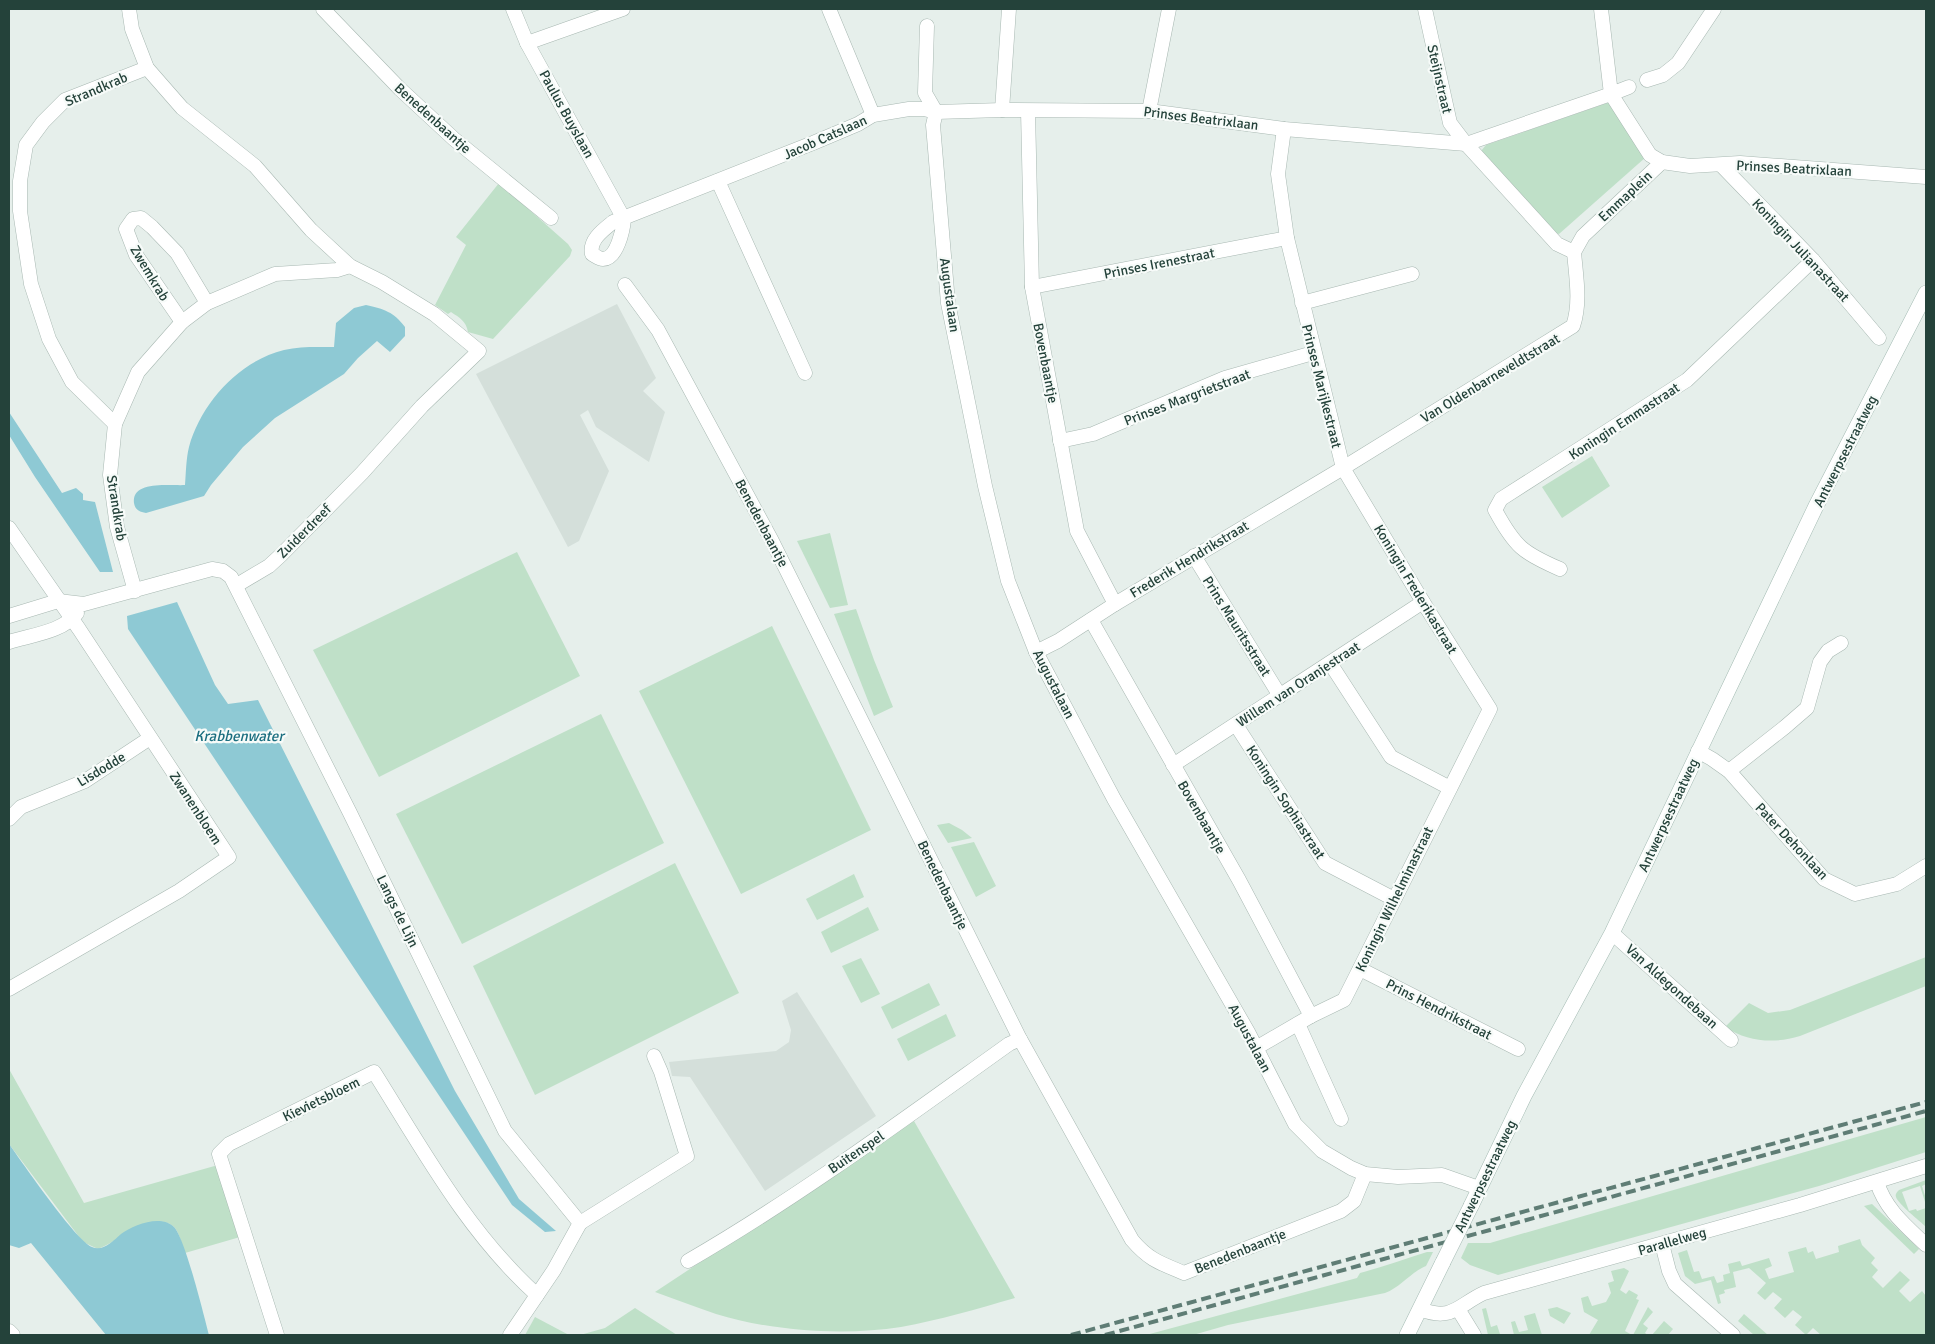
<svg xmlns="http://www.w3.org/2000/svg" width="1935" height="1344" viewBox="0 0 1935 1344" font-family="Signika,sans-serif">
<rect width="100%" height="100%" fill="#e6efeb"/>
<g fill="#d4dfda">
<path d="M 617,304 L 656,378 L 643,391 L 665,412 L 649,462 L 596,427 L 588,410 L 580,415 L 609,471 L 579,541 L 568,547 L 476,374 Z"/>
<path d="M 797,992 L 876,1116 L 765,1191 L 690,1077 L 672,1076 L 669,1062 L 776,1051 L 789,1042 L 791,1030 L 782,1001 Z"/>
</g>
<g fill="#bfe0c8">
<path d="M 1610,102 L 1646,157 L 1559,234 L 1553,232 L 1481,151 L 1486,145 Z"/>
<path d="M 499,183 L 568,244 L 572,250 L 570,256 L 493,339 L 468,332 C 466,321 460,318 451,312 L 448,314 L 435,305 L 466,245 L 456,237 Z"/>
<path d="M 1592,456 L 1610,486 L 1562,518 L 1542,487 Z"/>
<path d="M 830,533 L 848,605 L 830,608 L 797,541 Z"/>
<path d="M 517,552 L 580,676 L 379,777 L 313,650 Z"/>
<path d="M 856,609 L 874,660 L 893,707 L 874,716 L 834,614 Z"/>
<path d="M 772,626 L 871,830 L 741,894 L 639,691 Z"/>
<path d="M 601,714 L 664,843 L 462,944 L 396,814 Z"/>
<path d="M 949,823 L 962,830 L 972,838 L 948,843 L 937,825 Z"/>
<path d="M 974,842 L 996,886 L 976,897 L 951,847 Z"/>
<path d="M 675,863 L 739,993 L 535,1095 L 473,966 Z"/>
<path d="M 854,874 L 864,897 L 817,920 L 806,899 Z"/>
<path d="M 868,907 L 879,930 L 831,953 L 821,932 Z"/>
<path d="M 1926,957 L 1926,986 L 1800,1036 C 1774,1044 1748,1042 1725,1027 L 1749,1003 L 1768,1013 L 1790,1010 Z"/>
<path d="M 861,958 L 880,994 L 861,1003 L 842,966 Z"/>
<path d="M 929,983 L 940,1005 L 892,1029 L 881,1007 Z"/>
<path d="M 946,1014 L 956,1036 L 908,1061 L 897,1039 Z"/>
<path d="M 9,1069 L 84,1203 L 218,1165 L 240,1237 L 185,1253 C 182,1245 180,1235 175,1228 C 157,1208 117,1242 98,1249 L 83,1242 L 9,1144 Z"/>
<path d="M 1926,1117 L 1926,1152 L 1819,1186 L 1498,1275 L 1470,1265 L 1461,1258 L 1468,1243 L 1490,1243 Z"/>
<path d="M 914,1121 L 1015,1298 C 977,1309 939,1320 901,1327 C 843,1336 771,1331 716,1314 C 695,1307 675,1299 655,1292 Z"/>
<path d="M 1926,1180 L 1926,1184 L 1922,1186 L 1926,1199 L 1926,1205 L 1920,1186 L 1902,1192 L 1909,1211 L 1916,1209 L 1917,1211 L 1926,1208 L 1926,1227 C 1920,1221 1898,1204 1896,1197 C 1895,1194 1897,1192 1899,1190 Z"/>
<path d="M 1872,1204 L 1919,1249 L 1914,1254 L 1864,1206 Z"/>
<path d="M 1860,1239 L 1862,1245 L 1875,1258 L 1871,1263 L 1878,1270 L 1872,1277 L 1883,1288 L 1900,1271 L 1910,1280 L 1899,1291 L 1910,1302 L 1922,1291 L 1926,1296 L 1926,1335 L 1821,1335 L 1813,1328 L 1806,1335 L 1795,1325 L 1802,1317 L 1793,1310 L 1785,1318 L 1774,1308 L 1782,1299 L 1773,1292 L 1765,1300 L 1757,1293 L 1766,1283 L 1749,1268 L 1733,1272 L 1736,1287 L 1724,1290 L 1725,1293 L 1719,1295 L 1721,1303 L 1718,1304 L 1711,1280 L 1695,1284 L 1685,1276 L 1678,1253 L 1687,1250 L 1694,1272 L 1699,1271 L 1702,1279 L 1714,1276 L 1717,1283 L 1724,1281 L 1723,1275 L 1730,1273 L 1728,1264 L 1740,1261 L 1742,1266 L 1769,1258 L 1772,1266 L 1765,1269 L 1769,1279 L 1794,1272 L 1788,1252 L 1806,1247 L 1808,1253 L 1813,1251 L 1816,1259 L 1839,1252 L 1838,1246 Z"/>
<path d="M 1427,1252 L 1433,1252 L 1426,1266 C 1411,1272 1401,1287 1385,1293 L 1228,1325 L 1193,1335 L 1146,1335 L 1357,1278 L 1360,1273 C 1383,1267 1405,1259 1427,1252 Z"/>
<path d="M 1624,1268 L 1629,1271 L 1620,1290 L 1626,1294 L 1629,1290 L 1638,1295 L 1636,1299 L 1639,1300 L 1625,1331 L 1632,1335 L 1589,1335 L 1598,1320 L 1584,1312 L 1581,1298 L 1588,1296 L 1592,1306 L 1606,1302 L 1611,1293 L 1608,1283 L 1614,1281 L 1611,1271 Z"/>
<path d="M 1557,1307 L 1571,1313 L 1564,1324 L 1550,1316 L 1548,1309 Z"/>
<path d="M 1648,1307 L 1653,1312 L 1643,1324 L 1648,1328 L 1645,1333 L 1648,1335 L 1633,1335 Z"/>
<path d="M 635,1308 L 677,1335 L 580,1335 L 605,1328 Z"/>
<path d="M 1486,1308 L 1491,1327 L 1497,1325 L 1500,1334 L 1488,1335 L 1482,1309 Z"/>
<path d="M 1535,1313 L 1542,1335 L 1514,1335 L 1511,1322 L 1515,1321 L 1519,1332 L 1528,1330 L 1524,1316 Z"/>
<path d="M 1744,1314 L 1768,1335 L 1754,1335 L 1738,1321 Z"/>
<path d="M 535,1317 L 569,1335 L 525,1335 Z"/>
<path d="M 1664,1321 L 1673,1329 L 1668,1335 L 1652,1335 Z"/>
</g>
<g fill="#8ec9d4">
<path d="M 366,305 C 384,309 394,312 405,327 L 405,336 L 390,352 L 377,341 L 358,358 L 344,374 L 275,418 L 243,447 L 211,485 L 204,496 L 146,513 C 140,512 135,510 134,503 C 131,480 171,486 185,485 C 186,473 186,459 189,447 C 201,403 239,361 284,350 C 301,346 318,347 334,347 L 336,323 L 354,308 Z"/>
<path d="M 9,412 L 62,493 L 76,488 L 83,494 L 83,500 L 95,502 L 113,572 L 100,572 L 35,477 L 9,435 Z"/>
<path d="M 177,602 L 215,685 L 228,704 L 258,700 L 455,1091 L 519,1199 L 556,1231 L 545,1232 L 512,1205 L 128,629 L 127,616 Z"/>
<path d="M 9,1144 C 22,1162 76,1241 92,1247 C 103,1252 113,1241 121,1234 C 133,1225 161,1214 174,1227 C 185,1238 204,1316 209,1335 L 106,1335 L 31,1243 L 19,1248 L 9,1245 Z"/>
</g>
<g fill="none" stroke-linecap="round" stroke-linejoin="round">
<g stroke="#a8b8b2" stroke-width="15">
<g id="street">
<path d="M 129,9 L 132,29 L 147,68 L 182,108 L 255,166 L 311,230 L 350,266 L 382,282 L 434,314 L 479,351 L 422,406 L 362,473 L 281,555 L 269,566 L 237,585"/>
<path d="M 323,9 L 400,89 L 454,139 L 551,218"/>
<path d="M 513,9 L 527,43 L 624,219"/>
<path d="M 829,9 L 873,115"/>
<path d="M 1425,9 L 1450,123 L 1466,144 L 1557,244 L 1574,252 L 1583,236 L 1662,162"/>
<path d="M 1601,9 L 1611,94 L 1629,87"/>
<path d="M 927,26 L 925,93 L 936,112"/>
<path d="M 527,43 L 623,9"/>
<path d="M 1647,80 L 1663,75 L 1678,63 L 1714,9"/>
<path d="M 1002,110 L 1009,9"/>
<path d="M 1028,111 L 1032,287 L 1077,531 L 1115,604"/>
<path d="M 1149,111 L 1169,9"/>
<path d="M 936,112 L 933,125 L 948,303 L 985,486 L 1008,581 L 1036,652 L 1114,799 L 1248,1032 L 1295,1124 L 1322,1151 L 1351,1168 L 1365,1174 L 1398,1177 L 1442,1175 L 1479,1188"/>
<path d="M 1721,165 L 1813,260 L 1879,338"/>
<path d="M 718,181 L 805,373"/>
<path d="M 624,219 C 623,230 617,259 603,259 C 599,259 596,256 592,254 C 589,240 603,230 613,222 L 813,143 L 858,124 L 873,115 L 909,109 L 924,109 L 936,112 L 1002,110 L 1149,111 L 1284,129 L 1466,144 L 1611,94 L 1650,155 L 1662,162 L 1690,166 L 1740,163 L 1926,177"/>
<path d="M 625,285 L 658,330 L 772,541 L 1020,1039 L 1132,1240 C 1149,1260 1160,1263 1184,1273 L 1341,1211 L 1354,1201 L 1365,1174"/>
<path d="M 1032,287 L 1287,238"/>
<path d="M 1302,303 L 1412,274"/>
<path d="M 182,322 L 136,255 L 126,229 L 133,219 L 141,218 L 152,227 L 177,253 L 207,303"/>
<path d="M 115,424 L 72,382 L 49,339 L 31,284 L 20,211 L 20,181 L 26,145 L 43,122 L 65,100 L 147,68"/>
<path d="M 1060,441 L 1093,434 L 1225,378 L 1313,353"/>
<path d="M 9,528 L 79,629 L 229,857 L 179,891 L 9,989"/>
<path d="M 1194,556 L 1280,696"/>
<path d="M 1560,569 C 1523,553 1515,547 1495,510 L 1501,499 L 1687,380 L 1813,260"/>
<path d="M 135,591 L 117,527 L 110,475 L 115,424 L 138,372 L 182,322 L 207,303 L 275,274 L 337,270 L 350,266"/>
<path d="M 9,616 L 58,601 L 84,604 L 212,569 L 223,571 L 231,577 L 350,813 L 505,1131 L 580,1223 L 554,1270 L 510,1335"/>
<path d="M 1091,620 L 1239,880 L 1311,1016"/>
<path d="M 9,642 C 31,635 63,632 77,613"/>
<path d="M 1036,652 L 1058,641 L 1115,604 L 1343,468 L 1573,326 C 1581,303 1576,276 1574,252"/>
<path d="M 1330,663 L 1391,757 L 1450,788"/>
<path d="M 1236,725 L 1325,863 L 1394,899"/>
<path d="M 1698,751 L 1712,759 L 1729,771 L 1824,879 L 1855,894 L 1897,884 L 1926,866"/>
<path d="M 1173,765 L 1423,602"/>
<path d="M 1729,771 L 1785,727 L 1807,708 L 1820,662 L 1828,651 L 1841,643"/>
<path d="M 9,819 L 21,807 L 85,781 L 150,738"/>
<path d="M 1612,933 L 1731,1040"/>
<path d="M 1360,969 L 1518,1049"/>
<path d="M 1298,1024 L 1341,1119"/>
<path d="M 1256,1048 L 1311,1016 L 1344,1000 L 1490,709 L 1423,602 L 1343,468 L 1287,238 L 1278,174 L 1284,129"/>
<path d="M 1877,1182 C 1885,1209 1906,1226 1926,1245"/>
<path d="M 580,1223 L 687,1156 L 661,1072 L 654,1056"/>
<path d="M 1662,1244 L 1669,1271 L 1675,1284 L 1733,1335"/>
<path d="M 688,1261 C 800,1196 904,1119 1009,1044 L 1020,1039"/>
<path d="M 1420,1309 C 1452,1322 1458,1305 1484,1293 L 1800,1205 L 1926,1166"/>
<path d="M 1458,1309 L 1474,1335"/>
<path d="M 9,1331 L 13,1335"/>
<path d="M 277,1335 L 219,1154 L 229,1144 L 374,1072 C 423,1150 468,1233 537,1295"/>
</g>
</g>
<g stroke="#a4bbb3" stroke-width="16">
<g id="secondary">
<path d="M 1471,1206 L 1524,1096 L 1612,933 L 1816,506 L 1926,293"/>
<path d="M 1407,1335 L 1443,1262"/>
</g>
</g>
<use href="#street" stroke="#fff" stroke-width="14"/>
<use href="#secondary" stroke="#fff" stroke-width="15"/>
<g stroke="#5f7d75" stroke-width="4" stroke-dasharray="10 5" stroke-linecap="butt">
<path d="M 1071,1335 L 1926,1102"/>
<path d="M 1105,1335 L 1926,1111"/>
</g>
<g stroke="#a4bbb3" stroke-width="16" stroke-linecap="butt">
<path id="secondary-bridge" d="M 1443,1262 L 1471,1206"/>
</g>
<use href="#secondary-bridge" stroke="#fff" stroke-width="15"/>
</g>
<g text-anchor="middle" stroke-width="4.5" stroke-linejoin="round" paint-order="stroke">
<g font-size="14" fill="#24423a" stroke="#f7fbf9">
<text transform="translate(1440 79) rotate(77)" y="5">Steijnstraat</text>
<text transform="translate(96 89) rotate(-23)" y="5">Strandkrab</text>
<text transform="translate(567 114) rotate(61)" y="5">Paulus Buyslaan</text>
<text transform="translate(433 118) rotate(42)" y="5">Benedenbaantje</text>
<text transform="translate(1201 118) rotate(7)" y="5">Prinses Beatrixlaan</text>
<text transform="translate(825 137) rotate(-24)" y="5">Jacob Catslaan</text>
<text transform="translate(1794 168) rotate(3)" y="5">Prinses Beatrixlaan</text>
<text transform="translate(1625 196) rotate(-43)" y="5">Emmaplein</text>
<text transform="translate(1801 250) rotate(47)" y="5">Koningin Julianastraat</text>
<text transform="translate(1159 263) rotate(-11)" y="5">Prinses Irenestraat</text>
<text transform="translate(150 273) rotate(59)" y="5">Zwemkrab</text>
<text transform="translate(950 295) rotate(82)" y="5">Augustalaan</text>
<text transform="translate(1046 363) rotate(79)" y="5">Bovenbaantje</text>
<text transform="translate(1490 378) rotate(-31)" y="5">Van Oldenbarneveldtstraat</text>
<text transform="translate(1322 386) rotate(76)" y="5">Prinses Marijkestraat</text>
<text transform="translate(1187 397) rotate(-21)" y="5">Prinses Margrietstraat</text>
<text transform="translate(1624 421) rotate(-33)" y="5">Koningin Emmastraat</text>
<text transform="translate(1845 451) rotate(-63)" y="5">Antwerpsestraatweg</text>
<text transform="translate(117 508) rotate(81)" y="5">Strandkrab</text>
<text transform="translate(762 523) rotate(62)" y="5">Benedenbaantje</text>
<text transform="translate(304 531) rotate(-45)" y="5">Zuiderdreef</text>
<text transform="translate(1189 559) rotate(-31)" y="5">Frederik Hendrikstraat</text>
<text transform="translate(1416 589) rotate(59)" y="5">Koningin Frederikastraat</text>
<text transform="translate(1237 626) rotate(58)" y="5">Prins Mauritsstraat</text>
<text transform="translate(1054 684) rotate(63)" y="5">Augustalaan</text>
<text transform="translate(1298 684) rotate(-33)" y="5">Willem van Oranjestraat</text>
<text transform="translate(101 769) rotate(-31)" y="5">Lisdodde</text>
<text transform="translate(1286 802) rotate(57)" y="5">Koningin Sophiastraat</text>
<text transform="translate(196 808) rotate(57)" y="5">Zwanenbloem</text>
<text transform="translate(1668 815) rotate(-65)" y="5">Antwerpsestraatweg</text>
<text transform="translate(1202 817) rotate(60)" y="5">Bovenbaantje</text>
<text transform="translate(1792 841) rotate(47)" y="5">Pater Dehonlaan</text>
<text transform="translate(943 885) rotate(64)" y="5">Benedenbaantje</text>
<text transform="translate(1394 899) rotate(-64)" y="5">Koningin Wilhelminastraat</text>
<text transform="translate(398 911) rotate(64)" y="5">Langs de Lijn</text>
<text transform="translate(1672 986) rotate(42)" y="5">Van Aldegondebaan</text>
<text transform="translate(1439 1009) rotate(27)" y="5">Prins Hendrikstraat</text>
<text transform="translate(1250 1038) rotate(62)" y="5">Augustalaan</text>
<text transform="translate(321 1099) rotate(-26)" y="5">Kievietsbloem</text>
<text transform="translate(856 1152) rotate(-34)" y="5">Buitenspel</text>
<text transform="translate(1485 1176) rotate(-64)" y="5">Antwerpsestraatweg</text>
<text transform="translate(1672 1241) rotate(-16)" y="5">Parallelweg</text>
<text transform="translate(1240 1251) rotate(-22)" y="5">Benedenbaantje</text>
</g>
<g font-size="15" font-style="italic" fill="#1c6f80" stroke="#f7fbf9">
<text x="239" y="741">Krabbenwater</text>
</g>
</g>
<rect width="1935" height="1344" fill="none" stroke="#24423a" stroke-width="20"/>
</svg>
